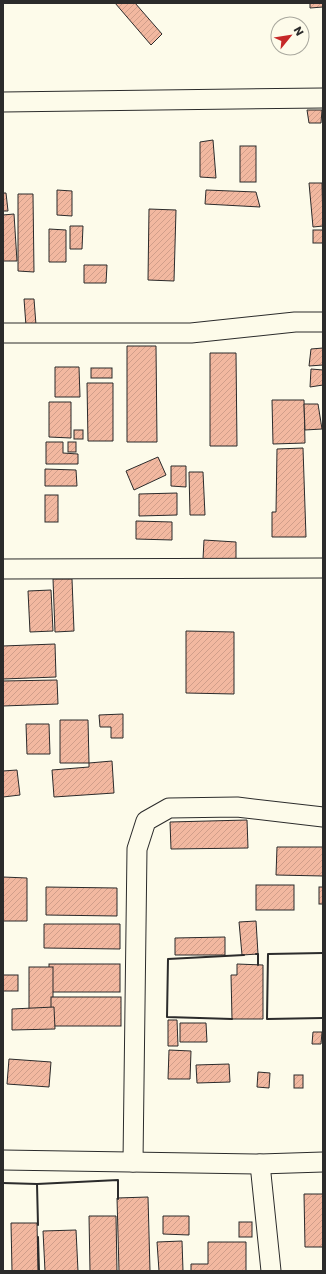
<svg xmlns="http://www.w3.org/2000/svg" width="326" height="1274" viewBox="0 0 326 1274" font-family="Poppins,sans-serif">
<defs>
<pattern id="building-hatch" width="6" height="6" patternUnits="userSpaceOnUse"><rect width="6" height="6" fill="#f2b8a0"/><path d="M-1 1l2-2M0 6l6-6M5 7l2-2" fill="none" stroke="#d09e8a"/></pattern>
</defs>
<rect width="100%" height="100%" fill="#fdfbea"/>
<g fill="url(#building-hatch)" stroke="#2b2b2b">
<path d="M 115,3 L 135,3 L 162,34 L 151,45 Z"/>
<path d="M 310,3 L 323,3 L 323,7 L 310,8 Z"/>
<path d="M 307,110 L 322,110 L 321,123 L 309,123 Z"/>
<path d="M 213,140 L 216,178 L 200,177 L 200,142 Z"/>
<rect x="240" y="146" width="16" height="36"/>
<path d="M 309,183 L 322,183 L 323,226 L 313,227 Z"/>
<path d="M 57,190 L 72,191 L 72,216 L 57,215 Z"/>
<path d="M 206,190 L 256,192 L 260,207 L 205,204 Z"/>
<path d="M 3,193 L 6,193 L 8,211 L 3,211 Z"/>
<path d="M 18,194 L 33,194 L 34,272 L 18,271 Z"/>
<path d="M 149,209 L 176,210 L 174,281 L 148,280 Z"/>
<path d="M 14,214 L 17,261 L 3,261 L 3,215 Z"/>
<path d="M 70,226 L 83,226 L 82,249 L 70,249 Z"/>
<path d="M 49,229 L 66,230 L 66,262 L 49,262 Z"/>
<rect x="313" y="230" width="10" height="13"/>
<path d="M 84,265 L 107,265 L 106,283 L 84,283 Z"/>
<path d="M 24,299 L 34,299 L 36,325 L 26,326 Z"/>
<path d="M 127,346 L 156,346 L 157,442 L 127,442 Z"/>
<path d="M 323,348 L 323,365 L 309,366 L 311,349 Z"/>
<path d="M 210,353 L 236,353 L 237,446 L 210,446 Z"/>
<path d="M 55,367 L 79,367 L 80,397 L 55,397 Z"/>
<rect x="91" y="368" width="21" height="10"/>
<path d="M 311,369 L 323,370 L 323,385 L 310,387 Z"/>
<path d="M 87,383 L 113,383 L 113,441 L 88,441 Z"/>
<path d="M 272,400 L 304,400 L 305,443 L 273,444 Z"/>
<path d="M 49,402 L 71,402 L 71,438 L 49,437 Z"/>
<path d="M 304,404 L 318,404 L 322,429 L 305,430 Z"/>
<rect x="74" y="430" width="9" height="9"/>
<path d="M 46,442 L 63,442 L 63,453 L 78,454 L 78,464 L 46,464 Z"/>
<rect x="68" y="442" width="8" height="10"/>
<path d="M 303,448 L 306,537 L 272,537 L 272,512 L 276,512 L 277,449 Z"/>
<path d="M 158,457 L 166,475 L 134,490 L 126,471 Z"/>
<path d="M 171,466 L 186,466 L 186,487 L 171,486 Z"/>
<path d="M 45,469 L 76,470 L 77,486 L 45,486 Z"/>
<path d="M 189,472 L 203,472 L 205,515 L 190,515 Z"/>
<path d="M 177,493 L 177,515 L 139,516 L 139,494 Z"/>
<rect x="45" y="495" width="13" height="27"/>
<path d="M 136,521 L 172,522 L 172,540 L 136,539 Z"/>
<path d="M 204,540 L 236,542 L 236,561 L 203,559 Z"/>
<path d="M 53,579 L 72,579 L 74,631 L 55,632 Z"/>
<path d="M 51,590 L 53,631 L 30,632 L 28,591 Z"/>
<path d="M 186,631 L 234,632 L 234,694 L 186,693 Z"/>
<path d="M 55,644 L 56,677 L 3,679 L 3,646 Z"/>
<path d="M 57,680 L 58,704 L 3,706 L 3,681 Z"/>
<path d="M 123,714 L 123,738 L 111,738 L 111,727 L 100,727 L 99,715 Z"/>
<path d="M 60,720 L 88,720 L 89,763 L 60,763 Z"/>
<path d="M 26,724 L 49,724 L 50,754 L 27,754 Z"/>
<path d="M 112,761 L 114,793 L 54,797 L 52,770 L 89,767 L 89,763 Z"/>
<path d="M 17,770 L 20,795 L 3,797 L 3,771 Z"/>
<path d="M 247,820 L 248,848 L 171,849 L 170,822 Z"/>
<path d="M 277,847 L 323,847 L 323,876 L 276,875 Z"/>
<path d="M 3,877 L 27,878 L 27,921 L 3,921 Z"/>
<rect x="256" y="885" width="38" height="25"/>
<path d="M 46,887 L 117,888 L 117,916 L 46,915 Z"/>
<rect x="319" y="887" width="4" height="17"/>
<path d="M 256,921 L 258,954 L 242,955 L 239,922 Z"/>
<path d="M 44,924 L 120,924 L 120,949 L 44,948 Z"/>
<path d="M 225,937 L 225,955 L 175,955 L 175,938 Z"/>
<rect x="49" y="964" width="71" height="28"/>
<path d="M 237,964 L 263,965 L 263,1019 L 232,1019 L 231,975 L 237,975 Z"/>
<rect x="29" y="967" width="24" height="46"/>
<rect x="3" y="975" width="15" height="16"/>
<rect x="51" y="997" width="70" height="29"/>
<path d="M 54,1007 L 55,1029 L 12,1030 L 12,1009 Z"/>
<path d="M 168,1020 L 177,1020 L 178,1046 L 168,1046 Z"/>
<path d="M 180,1023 L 206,1023 L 207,1042 L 180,1042 Z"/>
<path d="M 313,1032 L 322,1032 L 321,1044 L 312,1044 Z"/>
<path d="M 169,1050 L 191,1051 L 190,1079 L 168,1079 Z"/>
<path d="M 9,1059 L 51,1062 L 49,1087 L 7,1084 Z"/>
<path d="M 229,1064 L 230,1082 L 197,1083 L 196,1065 Z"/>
<path d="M 258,1072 L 270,1073 L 269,1088 L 257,1087 Z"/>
<rect x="294" y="1075" width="9" height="13"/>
<path d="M 304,1194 L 323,1194 L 323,1247 L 305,1247 Z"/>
<path d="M 148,1197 L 150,1271 L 119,1271 L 117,1198 Z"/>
<path d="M 89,1216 L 116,1216 L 117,1271 L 90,1271 Z"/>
<path d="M 163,1216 L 189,1216 L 189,1235 L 163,1234 Z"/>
<rect x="239" y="1222" width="13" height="15"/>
<path d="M 11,1223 L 37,1223 L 38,1271 L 12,1271 Z"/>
<path d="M 76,1230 L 78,1271 L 45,1271 L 43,1231 Z"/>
<path d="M 182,1241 L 183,1271 L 159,1271 L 157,1242 Z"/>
<path d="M 208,1242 L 246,1242 L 246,1271 L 191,1271 L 191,1264 L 208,1264 Z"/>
</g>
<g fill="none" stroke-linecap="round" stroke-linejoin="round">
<g stroke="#2b2b2b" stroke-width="21">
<g id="street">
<path d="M 3,102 L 323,98"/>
<path d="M 3,333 L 191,333 L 295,322 L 323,322"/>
<path d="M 3,569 L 323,568"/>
<path d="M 3,1160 L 260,1164 L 323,1162"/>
<path d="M 133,1162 L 137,849 L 146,821 L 169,808 L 237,807 L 323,817"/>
<path d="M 260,1164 L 271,1271"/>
</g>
</g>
<use href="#street" stroke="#fdfbea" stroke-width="19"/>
<g stroke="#2b2b2b" stroke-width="2">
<path d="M 323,953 L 268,954 L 267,1019 L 323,1018"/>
<path d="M 256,954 L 258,954 L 258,965"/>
<path d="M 232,1019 L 167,1017 L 168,959 L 244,955"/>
<path d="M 3,1183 L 37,1184 L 38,1225"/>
<path d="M 37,1184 L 118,1180 L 118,1199"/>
<path d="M 38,1237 L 39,1271"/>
</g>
</g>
<rect width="326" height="1274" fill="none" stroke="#2b2b2b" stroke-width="8"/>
<g transform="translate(290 36) rotate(60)"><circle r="19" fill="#fdfbea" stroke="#a9a89e"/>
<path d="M0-3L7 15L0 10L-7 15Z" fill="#c62828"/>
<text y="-6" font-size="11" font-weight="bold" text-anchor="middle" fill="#2b2b2b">N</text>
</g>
</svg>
